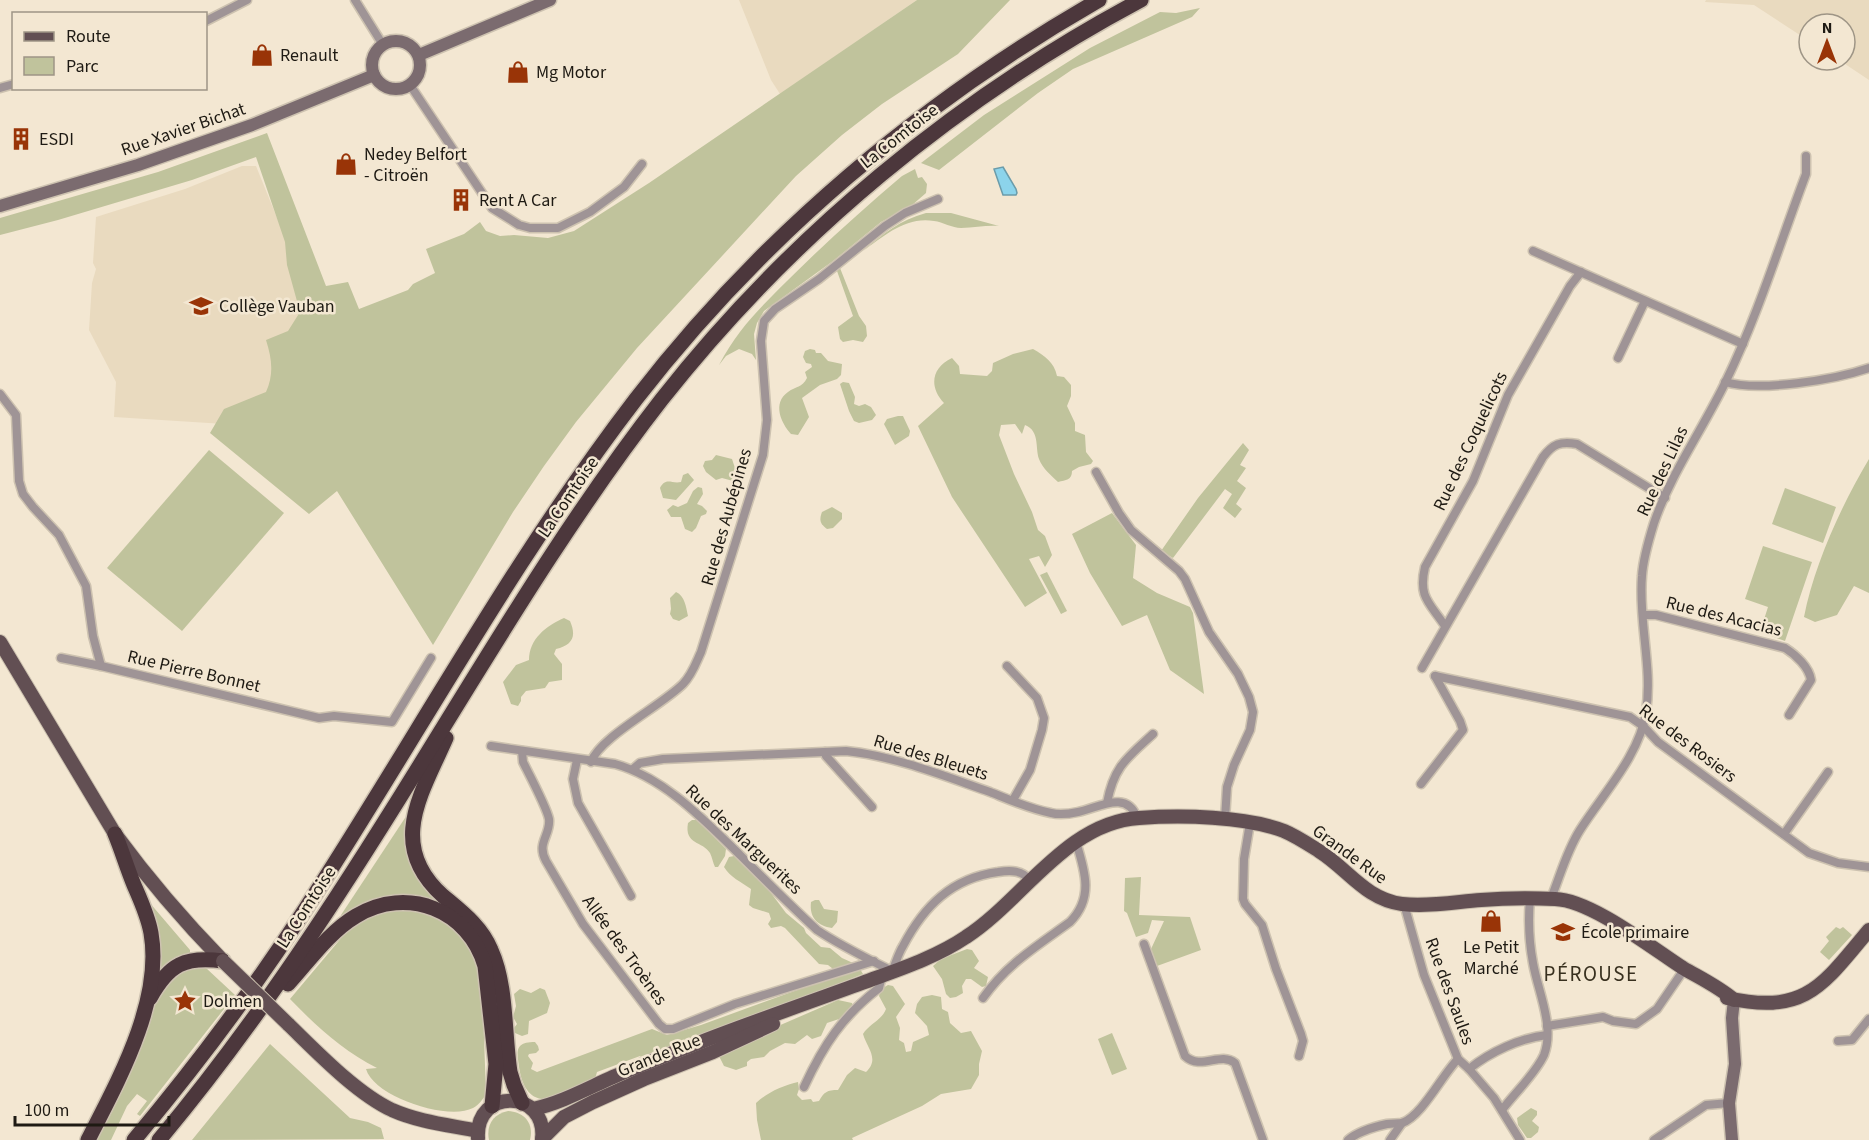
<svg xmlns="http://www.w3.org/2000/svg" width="1869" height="1140" viewBox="0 0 1869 1140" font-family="'Source Sans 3',sans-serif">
<rect width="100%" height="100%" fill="#f3e7d2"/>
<g fill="#e9dabf">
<path d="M 739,0 L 917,0 L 780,94 L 771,80 Z"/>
<path d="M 1706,0 L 1869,0 L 1869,80 L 1839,60 L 1845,60 L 1845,24 L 1809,24 L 1809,41 L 1754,5 L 1705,2 Z"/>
<path d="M 242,166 L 256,166 L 288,245 L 354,432 L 114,417 L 116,382 L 89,330 L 92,283 L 96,269 L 93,263 L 96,217 L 185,189 Z"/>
</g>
<g fill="#c0c39c">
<path d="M 917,0 L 1010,0 L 958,54 L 882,104 L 842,135 L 796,176 L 637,348 L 576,422 L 544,466 L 513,512 L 433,645 L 337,491 L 309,514 L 210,433 L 224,409 L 266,392 C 274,374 272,359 266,340 L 288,331 L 300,312 L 287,265 L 285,242 L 256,157 L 192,180 L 58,220 L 0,235 L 0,218 L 158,172 L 267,133 L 326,286 L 348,282 L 359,309 L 408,290 L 413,284 L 435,273 L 426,249 L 464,234 L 480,222 L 486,231 L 500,236 L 514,235 L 548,238 L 574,231 L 649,183 Z"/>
<path d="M 1200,8 L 1192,17 L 1073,69 L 1038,93 L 939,170 L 921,163 L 984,115 L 1090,48 L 1160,12 L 1176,13 Z"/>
<path d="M 915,169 L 918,178 L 922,177 L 927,184 L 926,193 L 911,206 L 881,222 L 833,261 L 764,311 L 757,323 L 754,334 L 756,360 L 752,354 L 739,349 L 726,356 L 719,365 C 738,329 758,310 786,282 C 823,245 862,210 902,176 Z"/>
<path d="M 926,213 L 951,213 L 999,226 C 986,225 975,228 961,228 C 952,228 943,222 934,221 C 906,216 884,236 863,251 C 883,234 900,220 926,213 Z"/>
<path d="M 840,268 L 859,316 L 866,326 L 867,336 L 863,342 L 853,340 L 843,342 L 840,339 L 838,327 L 853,316 L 837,271 Z"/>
<path d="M 810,349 L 815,350 L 816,353 L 821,353 L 828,361 L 842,364 L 841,375 L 837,379 L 820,385 L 802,398 L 809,417 L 798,435 L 791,434 C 781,423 772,403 788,392 C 796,386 802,388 807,378 L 805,372 L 812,367 L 811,364 L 806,363 L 803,357 L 805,351 Z"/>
<path d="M 1033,349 C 1045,356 1054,362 1057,376 L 1064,377 L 1071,385 L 1071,396 L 1067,406 L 1075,423 L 1075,431 L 1085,435 L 1086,452 L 1093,461 L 1091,464 L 1079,467 L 1072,471 C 1072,480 1066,480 1058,482 C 1052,476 1042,468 1039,459 C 1035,447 1040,431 1025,425 L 1022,434 L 1015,424 L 1001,425 L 999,435 L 1014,474 L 1032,512 L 1038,530 L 1045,536 L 1052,555 L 1045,567 L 1039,556 L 1029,559 L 1047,593 L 1025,607 L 952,497 L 918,426 L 944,403 C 929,387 931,368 952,358 L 959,366 L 960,374 L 987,376 L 992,371 L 993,363 L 1013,354 Z"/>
<path d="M 843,382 L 849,383 L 855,397 L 854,404 L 859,406 L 865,404 L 871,407 L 876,415 L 872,420 L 859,423 L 854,421 L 849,411 L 840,384 Z"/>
<path d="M 898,416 L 903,416 L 910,431 L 909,436 L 895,445 L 884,424 L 887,419 Z"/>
<path d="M 1243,443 L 1249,450 L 1240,465 L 1246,468 L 1237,481 L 1246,488 L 1236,504 L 1242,509 L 1235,518 L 1223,508 L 1232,494 L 1225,489 L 1173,558 L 1161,551 L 1198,498 Z"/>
<path d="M 209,450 L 284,513 L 182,631 L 107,568 Z"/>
<path d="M 716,455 L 732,459 L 737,474 L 733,481 L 722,478 L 716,480 L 706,472 L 703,466 L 705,461 L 712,460 Z"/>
<path d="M 1869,459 L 1869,593 L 1854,586 L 1837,615 L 1815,622 L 1804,617 C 1814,565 1842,504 1869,459 Z"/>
<path d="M 688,473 L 694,480 L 676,500 L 663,498 L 660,488 C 666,477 671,484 681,482 L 683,475 Z"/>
<path d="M 698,487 L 702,488 L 703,494 L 697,504 L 702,506 L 707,511 L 706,514 L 701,516 L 696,528 L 692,532 L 685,529 L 681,517 L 671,517 L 667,510 L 673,505 L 678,507 L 687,503 L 693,491 Z"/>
<path d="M 1785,488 L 1836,507 L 1823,543 L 1772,524 Z"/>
<path d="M 832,507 L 842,513 L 842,519 L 833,528 L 827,529 C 820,524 819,520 822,512 Z"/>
<path d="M 1112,513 L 1136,545 L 1133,578 L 1157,593 L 1190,607 L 1193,613 L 1204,694 L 1170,670 L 1147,615 L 1122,626 L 1090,573 L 1072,534 Z"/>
<path d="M 1763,546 L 1812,562 L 1785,641 L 1760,632 L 1768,607 L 1745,599 Z"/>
<path d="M 1047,572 L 1067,611 L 1061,614 L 1040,575 Z"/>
<path d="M 676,592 C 685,596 686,607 688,616 L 679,621 L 673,619 L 670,614 L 671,609 L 670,598 Z"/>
<path d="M 564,618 L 570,621 C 577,637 572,645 556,649 L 554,654 L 562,664 L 562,680 L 549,682 L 545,688 L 526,691 L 521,697 L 521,701 L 518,706 L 511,704 L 503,682 L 516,665 L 529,660 C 529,639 546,626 564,618 Z"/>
<path d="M 405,818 L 408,818 L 441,903 L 342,918 L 341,915 Z"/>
<path d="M 692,820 L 697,820 L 726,849 L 725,856 L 718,867 L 715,867 C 713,863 712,857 710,853 C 703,841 684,845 688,823 Z"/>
<path d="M 734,856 L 768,889 L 786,913 L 804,928 L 806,933 L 821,947 L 830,948 L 842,958 L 853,963 L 833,969 L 828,965 L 819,964 L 785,928 L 781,926 L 771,928 L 768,924 L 771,919 L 769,913 L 753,908 L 749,905 L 751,889 C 741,882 730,877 724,867 L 729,857 Z"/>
<path d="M 1141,877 L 1139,915 L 1190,917 L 1201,950 L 1157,966 L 1151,949 L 1164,921 L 1152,920 L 1148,933 L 1136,937 L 1127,913 L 1124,911 L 1125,878 Z"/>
<path d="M 815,900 L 819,900 L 824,909 L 838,911 L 837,922 L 832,928 C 818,926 809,918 811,902 Z"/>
<path d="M 149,902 L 190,950 L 190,953 L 169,962 L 159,973 Z"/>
<path d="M 389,909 L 427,910 L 455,926 L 473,951 L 482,980 L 486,1094 C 483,1099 479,1105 473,1108 C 448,1121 374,1097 366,1069 L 377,1068 C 343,1051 316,1026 290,999 L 353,924 Z"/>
<path d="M 1836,927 L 1840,929 L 1843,927 L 1852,935 L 1829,960 L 1820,952 L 1829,941 L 1826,937 Z"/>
<path d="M 967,949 L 972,950 L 979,961 L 974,968 L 988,977 L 986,986 L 982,987 L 971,979 L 966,979 L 962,986 L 963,993 L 956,997 L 950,998 L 946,994 L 942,979 L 933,966 L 941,959 Z"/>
<path d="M 199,966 L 206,968 L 235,995 L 140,1116 L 137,1114 L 147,1101 L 137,1094 L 127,1106 L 111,1140 L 93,1140 L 146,1031 L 158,997 L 177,971 Z"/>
<path d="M 860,969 L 863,974 L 644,1060 L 640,1056 L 597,1072 L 595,1079 C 586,1085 553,1101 542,1099 C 526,1097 521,1080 519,1067 C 517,1052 514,1042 535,1042 L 538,1046 L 539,1050 L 536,1053 L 529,1054 L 528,1056 L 533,1063 L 531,1069 L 537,1072 L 652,1029 L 667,1035 L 701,1025 L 841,974 Z"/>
<path d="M 888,985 L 893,986 L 905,1004 L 896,1017 L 900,1028 L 899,1040 L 904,1043 L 906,1052 L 911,1051 L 913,1042 L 929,1035 L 927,1026 L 915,1013 L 917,1004 L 922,997 L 932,995 L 941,997 L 942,1009 L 948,1012 L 950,1023 L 961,1033 L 971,1031 L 982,1051 L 979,1064 L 979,1075 L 971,1089 L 941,1094 L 922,1106 L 852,1138 L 853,1140 L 761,1140 L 757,1120 L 756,1103 C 768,1092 782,1086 798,1082 L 799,1089 L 797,1095 L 802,1100 L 811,1099 L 813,1102 L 819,1101 C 824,1092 827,1090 838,1090 L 847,1075 L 855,1068 L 866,1072 C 880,1059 867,1048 863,1034 C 869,1024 882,1020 886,1009 L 879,996 L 881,989 Z"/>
<path d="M 540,988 L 545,990 L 550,1003 L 547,1013 L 529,1021 L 528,1034 L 522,1036 L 515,1033 L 514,1028 L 517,1024 L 513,1017 L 516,1006 L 514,994 L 520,989 L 531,993 Z"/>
<path d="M 838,1000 L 852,1003 L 853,1006 L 842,1018 L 827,1023 L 821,1036 L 812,1039 L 807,1035 L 795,1044 L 785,1043 L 770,1051 L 764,1057 L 751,1059 L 747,1062 L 747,1066 L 736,1070 L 724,1066 L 719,1056 L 730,1047 Z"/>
<path d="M 1112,1033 L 1127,1069 L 1112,1075 L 1098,1039 Z"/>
<path d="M 270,1044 L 350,1118 L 368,1122 L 381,1128 L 384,1139 L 192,1140 Z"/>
<path d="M 1531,1108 L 1537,1111 L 1537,1115 L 1532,1121 L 1539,1127 L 1538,1132 L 1531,1138 L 1527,1138 L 1518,1125 L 1517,1118 Z"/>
<path d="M 508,1111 C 525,1112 534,1124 530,1140 L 489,1140 C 486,1125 493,1114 508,1111 Z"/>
</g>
<path fill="#8cd4eb" stroke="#6b9caa" stroke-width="1.5" d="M 1003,167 L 1016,189 L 1017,193 L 1016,195 L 1003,195 L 994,169 Z"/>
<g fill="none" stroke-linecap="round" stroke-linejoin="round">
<g stroke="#cdc2b0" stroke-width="11">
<g id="street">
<path d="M 355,0 L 383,45"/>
<path d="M 206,21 L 247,0"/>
<path d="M 410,85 L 492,208 L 519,225 L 530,228 L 558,228 L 590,212 L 624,187 L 642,164"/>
<path d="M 0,88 L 14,84"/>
<path d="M 1533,251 L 1743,344"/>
<path d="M 1618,358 L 1645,301"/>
<path d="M 1725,382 C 1760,392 1834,380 1869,368"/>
<path d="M 0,394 L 16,415 L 19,481 L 23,494 L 33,507 L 59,535 L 86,586 L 93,636 L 101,666"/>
<path d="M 1096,472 L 1119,513 L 1131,530 L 1179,571 L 1185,579 L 1209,632 L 1238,674 L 1249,697 L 1253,712 L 1250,730 L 1234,765 L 1227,787 L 1225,819"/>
<path d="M 1644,615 L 1656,615 L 1785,648 C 1796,655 1809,667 1811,680 L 1789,715"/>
<path d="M 1445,626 C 1429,602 1418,597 1425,567 L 1473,481 L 1508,395 L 1570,286 L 1581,272"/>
<path d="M 61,658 L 101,666 L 319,718 L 334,716 L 392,722 L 431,658"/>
<path d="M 1007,666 L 1037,698 L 1044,718 L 1042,730 L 1030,770 L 1013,800"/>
<path d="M 1422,668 L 1543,457 C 1553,444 1560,441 1577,444 L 1665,498"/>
<path d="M 1435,676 L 1630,717 L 1643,726 L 1658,742 L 1809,853 L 1838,863 L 1869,867"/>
<path d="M 491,746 L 615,764 C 665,778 704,820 741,856 C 766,881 791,906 817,930 C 841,946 866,958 892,971 C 896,963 898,954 903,946 C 924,906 952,878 998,872 C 1011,870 1022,870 1031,881"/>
<path d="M 522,751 L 523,762 C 529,774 547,808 549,819 C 551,835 536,843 546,861 L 583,924 L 659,1024 L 665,1029 L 673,1029 L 735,1004 L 874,961"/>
<path d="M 825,752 L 826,756 L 872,807"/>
<path d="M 577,760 L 573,779 L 578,803 L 631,896"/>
<path d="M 591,762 C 600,737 661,706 683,684 C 692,675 696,663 701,652 L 763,455 L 767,420 L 761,341 L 764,321 L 775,309 L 819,279 L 885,226 L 905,213 L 938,199"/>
<path d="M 633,769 L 640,763 L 663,759 L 846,751 C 895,756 944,776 990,792 C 1010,800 1030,809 1051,813 C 1059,815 1069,814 1078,812 C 1098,808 1127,789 1137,818"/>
<path d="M 1421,784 L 1463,730 L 1460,721 L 1435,676"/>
<path d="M 1107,803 C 1114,766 1127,758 1153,734"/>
<path d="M 1250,823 L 1244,859 L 1243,899 L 1245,904 L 1262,925 L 1276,969 L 1301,1034 L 1303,1041 L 1299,1056"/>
<path d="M 1784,834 L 1828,772"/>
<path d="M 1550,901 C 1560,877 1566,852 1580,830 C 1602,795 1640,755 1646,712 C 1653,667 1638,621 1642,576 C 1643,560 1649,539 1654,523 C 1671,473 1703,429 1726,381 C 1758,315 1780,243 1806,174 L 1806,156"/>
<path d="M 1404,904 L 1424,975 L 1458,1059 L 1469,1069 L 1494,1098 L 1520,1140"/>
<path d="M 1144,944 L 1185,1056 C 1201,1071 1220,1051 1235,1063 L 1263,1140"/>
<path d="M 983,998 C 1007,964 1037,946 1070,922 C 1094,898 1085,871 1076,842"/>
<path d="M 1547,1026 L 1603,1017 L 1613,1021 L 1636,1024 L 1657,1009 L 1681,974"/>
<path d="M 1838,1041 L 1852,1040 L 1869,1019"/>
<path d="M 1469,1069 C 1490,1052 1520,1038 1547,1035"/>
<path d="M 804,1087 C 824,1044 842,1017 879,988 L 882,976"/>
<path d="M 1502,1110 C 1514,1094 1536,1073 1544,1055 C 1555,1026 1538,992 1533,963 C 1529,942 1528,921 1530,899"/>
<path d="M 1348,1140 C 1359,1131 1373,1127 1387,1124 C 1392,1123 1397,1124 1402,1123 C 1422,1116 1442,1075 1458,1059"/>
<path d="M 1390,1140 L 1402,1123"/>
<path d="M 1654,1140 L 1706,1105 L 1729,1103"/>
</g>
</g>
<g stroke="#cdc2b0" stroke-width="15">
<g id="secondary">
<circle cx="396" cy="65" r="24"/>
<path d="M 419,55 L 550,0"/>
<path d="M 0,206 L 138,165 L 252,125 L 374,75"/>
<path d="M 1732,1140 L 1729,1103 L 1735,1064 L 1732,1018 L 1734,1000"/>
</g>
</g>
<g stroke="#cdc2b0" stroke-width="16">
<g id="primary">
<path d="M 0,642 L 115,834 C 148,879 184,921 223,961"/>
<path d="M 1727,998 C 1806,1015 1822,986 1869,930"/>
<path d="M 288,1024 C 317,1052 356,1093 392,1110 C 419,1122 449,1125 478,1131"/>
<path d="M 533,1109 C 561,1103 586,1089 613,1077 C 643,1064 675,1052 706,1040 C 758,1020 810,1002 862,983 C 897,970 935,958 966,937 C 1022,901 1067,822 1139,818 C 1181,815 1245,816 1284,831 C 1296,836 1308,844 1319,851 C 1348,869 1365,899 1402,904 C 1428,907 1455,902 1481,900 C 1506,898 1531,898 1555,899 C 1591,900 1652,948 1683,968 C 1700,978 1719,987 1734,1000"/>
<path d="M 478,1138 C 475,1087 548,1089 542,1140"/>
<path d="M 542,1139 L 564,1117 L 593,1102 L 644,1079 L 713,1052 L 773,1024"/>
</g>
</g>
<g stroke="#cdc2b0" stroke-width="18">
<g id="highway">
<path d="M 446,738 C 422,793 386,845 443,896 C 462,912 481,926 491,950 C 507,985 504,1033 510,1072 L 514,1085 L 522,1103"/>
<path d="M 288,984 C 309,961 329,932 356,916 C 407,885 469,910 485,966 L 496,1064 L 492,1106"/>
<path d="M 150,998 C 169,964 185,956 223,961"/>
<path d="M 88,1140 C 118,1081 163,1001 151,933 C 148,916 141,901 134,885 C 127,868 122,851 115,834"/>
<path d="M 134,1140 C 196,1066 254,989 306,908 C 416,739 513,559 636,399 C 762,236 921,102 1099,0"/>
<path d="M 159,1140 C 248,1034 324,919 397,802 C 482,666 563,526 662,399 C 791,235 957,98 1141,0"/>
</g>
</g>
<use href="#street" stroke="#9f9496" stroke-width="8"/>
<use href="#secondary" stroke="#7b6b6f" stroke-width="12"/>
<use href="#primary" stroke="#624f53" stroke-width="14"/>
<use href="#highway" stroke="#4c373c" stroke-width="15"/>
<g stroke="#cdc2b0" stroke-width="16" stroke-linecap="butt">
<path id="primary-bridge" d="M 223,961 L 288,1024"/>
</g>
<use href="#primary-bridge" stroke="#624f53" stroke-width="14"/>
</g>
<defs>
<g id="shop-bare" transform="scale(1.8)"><path d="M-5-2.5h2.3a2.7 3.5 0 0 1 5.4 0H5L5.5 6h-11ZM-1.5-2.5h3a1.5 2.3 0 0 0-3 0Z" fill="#993407" stroke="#f3e7d2" stroke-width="2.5" paint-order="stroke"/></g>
<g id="building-bare" transform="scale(1.8)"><path d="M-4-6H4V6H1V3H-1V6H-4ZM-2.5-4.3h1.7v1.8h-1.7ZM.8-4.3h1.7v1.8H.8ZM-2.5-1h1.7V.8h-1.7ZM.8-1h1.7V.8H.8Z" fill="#993407" stroke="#f3e7d2" stroke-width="2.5" paint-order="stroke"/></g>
<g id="school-bare" transform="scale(1.8)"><path d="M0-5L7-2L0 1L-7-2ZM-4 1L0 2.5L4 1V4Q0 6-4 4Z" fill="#993407" stroke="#f3e7d2" stroke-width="2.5" paint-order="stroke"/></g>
<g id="sight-bare" transform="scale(1.8)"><path d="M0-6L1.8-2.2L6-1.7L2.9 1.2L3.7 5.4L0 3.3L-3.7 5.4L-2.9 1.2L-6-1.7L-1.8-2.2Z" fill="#993407" stroke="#f3e7d2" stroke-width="2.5" paint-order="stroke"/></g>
</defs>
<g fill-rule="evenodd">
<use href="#shop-bare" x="262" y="55"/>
<use href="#shop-bare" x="518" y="72"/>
<use href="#building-bare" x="21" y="139"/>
<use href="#shop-bare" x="346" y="164"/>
<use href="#building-bare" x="461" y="200"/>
<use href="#school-bare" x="201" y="306"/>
<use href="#shop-bare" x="1491" y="921"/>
<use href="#school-bare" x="1563" y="932"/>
<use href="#sight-bare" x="185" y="1001"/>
</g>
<g text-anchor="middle" stroke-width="5" stroke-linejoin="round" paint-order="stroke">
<g font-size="18" fill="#1e1a13" stroke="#f3e7d2" text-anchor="start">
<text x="280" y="61">Renault</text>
<text x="536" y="78">Mg Motor</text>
<text x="39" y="145">ESDI</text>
<text x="364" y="160">Nedey Belfort<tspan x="364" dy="21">- Citroën</tspan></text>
<text x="479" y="206">Rent A Car</text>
<text x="219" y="312">Collège Vauban</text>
<text x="1581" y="938">École primaire</text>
<text x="1491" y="953" text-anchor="middle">Le Petit<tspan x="1491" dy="21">Marché</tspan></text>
<text x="203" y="1007">Dolmen</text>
</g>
<g font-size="18" fill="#1e1a13" stroke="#f3e7d2">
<text transform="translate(183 129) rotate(-19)" y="6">Rue Xavier Bichat</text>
<text transform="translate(899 136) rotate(-38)" y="6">La Comtoise</text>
<text transform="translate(1470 441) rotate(-65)" y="6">Rue des Coquelicots</text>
<text transform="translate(1662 471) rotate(-65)" y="6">Rue des Lilas</text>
<text transform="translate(568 497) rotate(-56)" y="6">La Comtoise</text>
<text transform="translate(726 517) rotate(-74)" y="6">Rue des Aubépines</text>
<text transform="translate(1724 616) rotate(14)" y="6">Rue des Acacias</text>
<text transform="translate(194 671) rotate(13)" y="6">Rue Pierre Bonnet</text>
<text transform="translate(1688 743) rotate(37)" y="6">Rue des Rosiers</text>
<text transform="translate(931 757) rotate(17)" y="6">Rue des Bleuets</text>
<text transform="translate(744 839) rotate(43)" y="6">Rue des Marguerites</text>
<text transform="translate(1350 854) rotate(36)" y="6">Grande Rue</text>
<text transform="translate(306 907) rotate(-57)" y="6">La Comtoise</text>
<text transform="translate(625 950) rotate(54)" y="6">Allée des Troènes</text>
<text transform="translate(1450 991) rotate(70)" y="6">Rue des Saules</text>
<text transform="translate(659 1055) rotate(-22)" y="6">Grande Rue</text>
</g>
<g font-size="21" letter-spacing="1.5" fill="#38301f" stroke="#f3e7d2">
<text x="1591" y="981">PÉROUSE</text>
</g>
</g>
<rect x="12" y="12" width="195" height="78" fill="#f3e7d2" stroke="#9e9586" stroke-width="1.5"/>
<rect x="24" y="32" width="30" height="9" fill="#624f53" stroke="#9e9586" stroke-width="1.5"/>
<text x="66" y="42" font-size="18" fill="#1e1a13">Route</text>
<rect x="24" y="57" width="30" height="18" fill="#c0c39c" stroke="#9e9586" stroke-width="1.5"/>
<text x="66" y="72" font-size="18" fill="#1e1a13">Parc</text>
<g transform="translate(1827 42)"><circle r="28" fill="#f3e7d2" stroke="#9e9586" stroke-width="1.5"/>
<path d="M0-4.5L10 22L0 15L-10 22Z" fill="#993407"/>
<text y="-9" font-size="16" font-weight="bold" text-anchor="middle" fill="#1e1a13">N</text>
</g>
<path d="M15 1116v9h154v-9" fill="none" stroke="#1e1a13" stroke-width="3"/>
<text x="24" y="1116" font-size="18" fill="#1e1a13" stroke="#f3e7d2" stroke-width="4.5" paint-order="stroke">100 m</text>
</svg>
